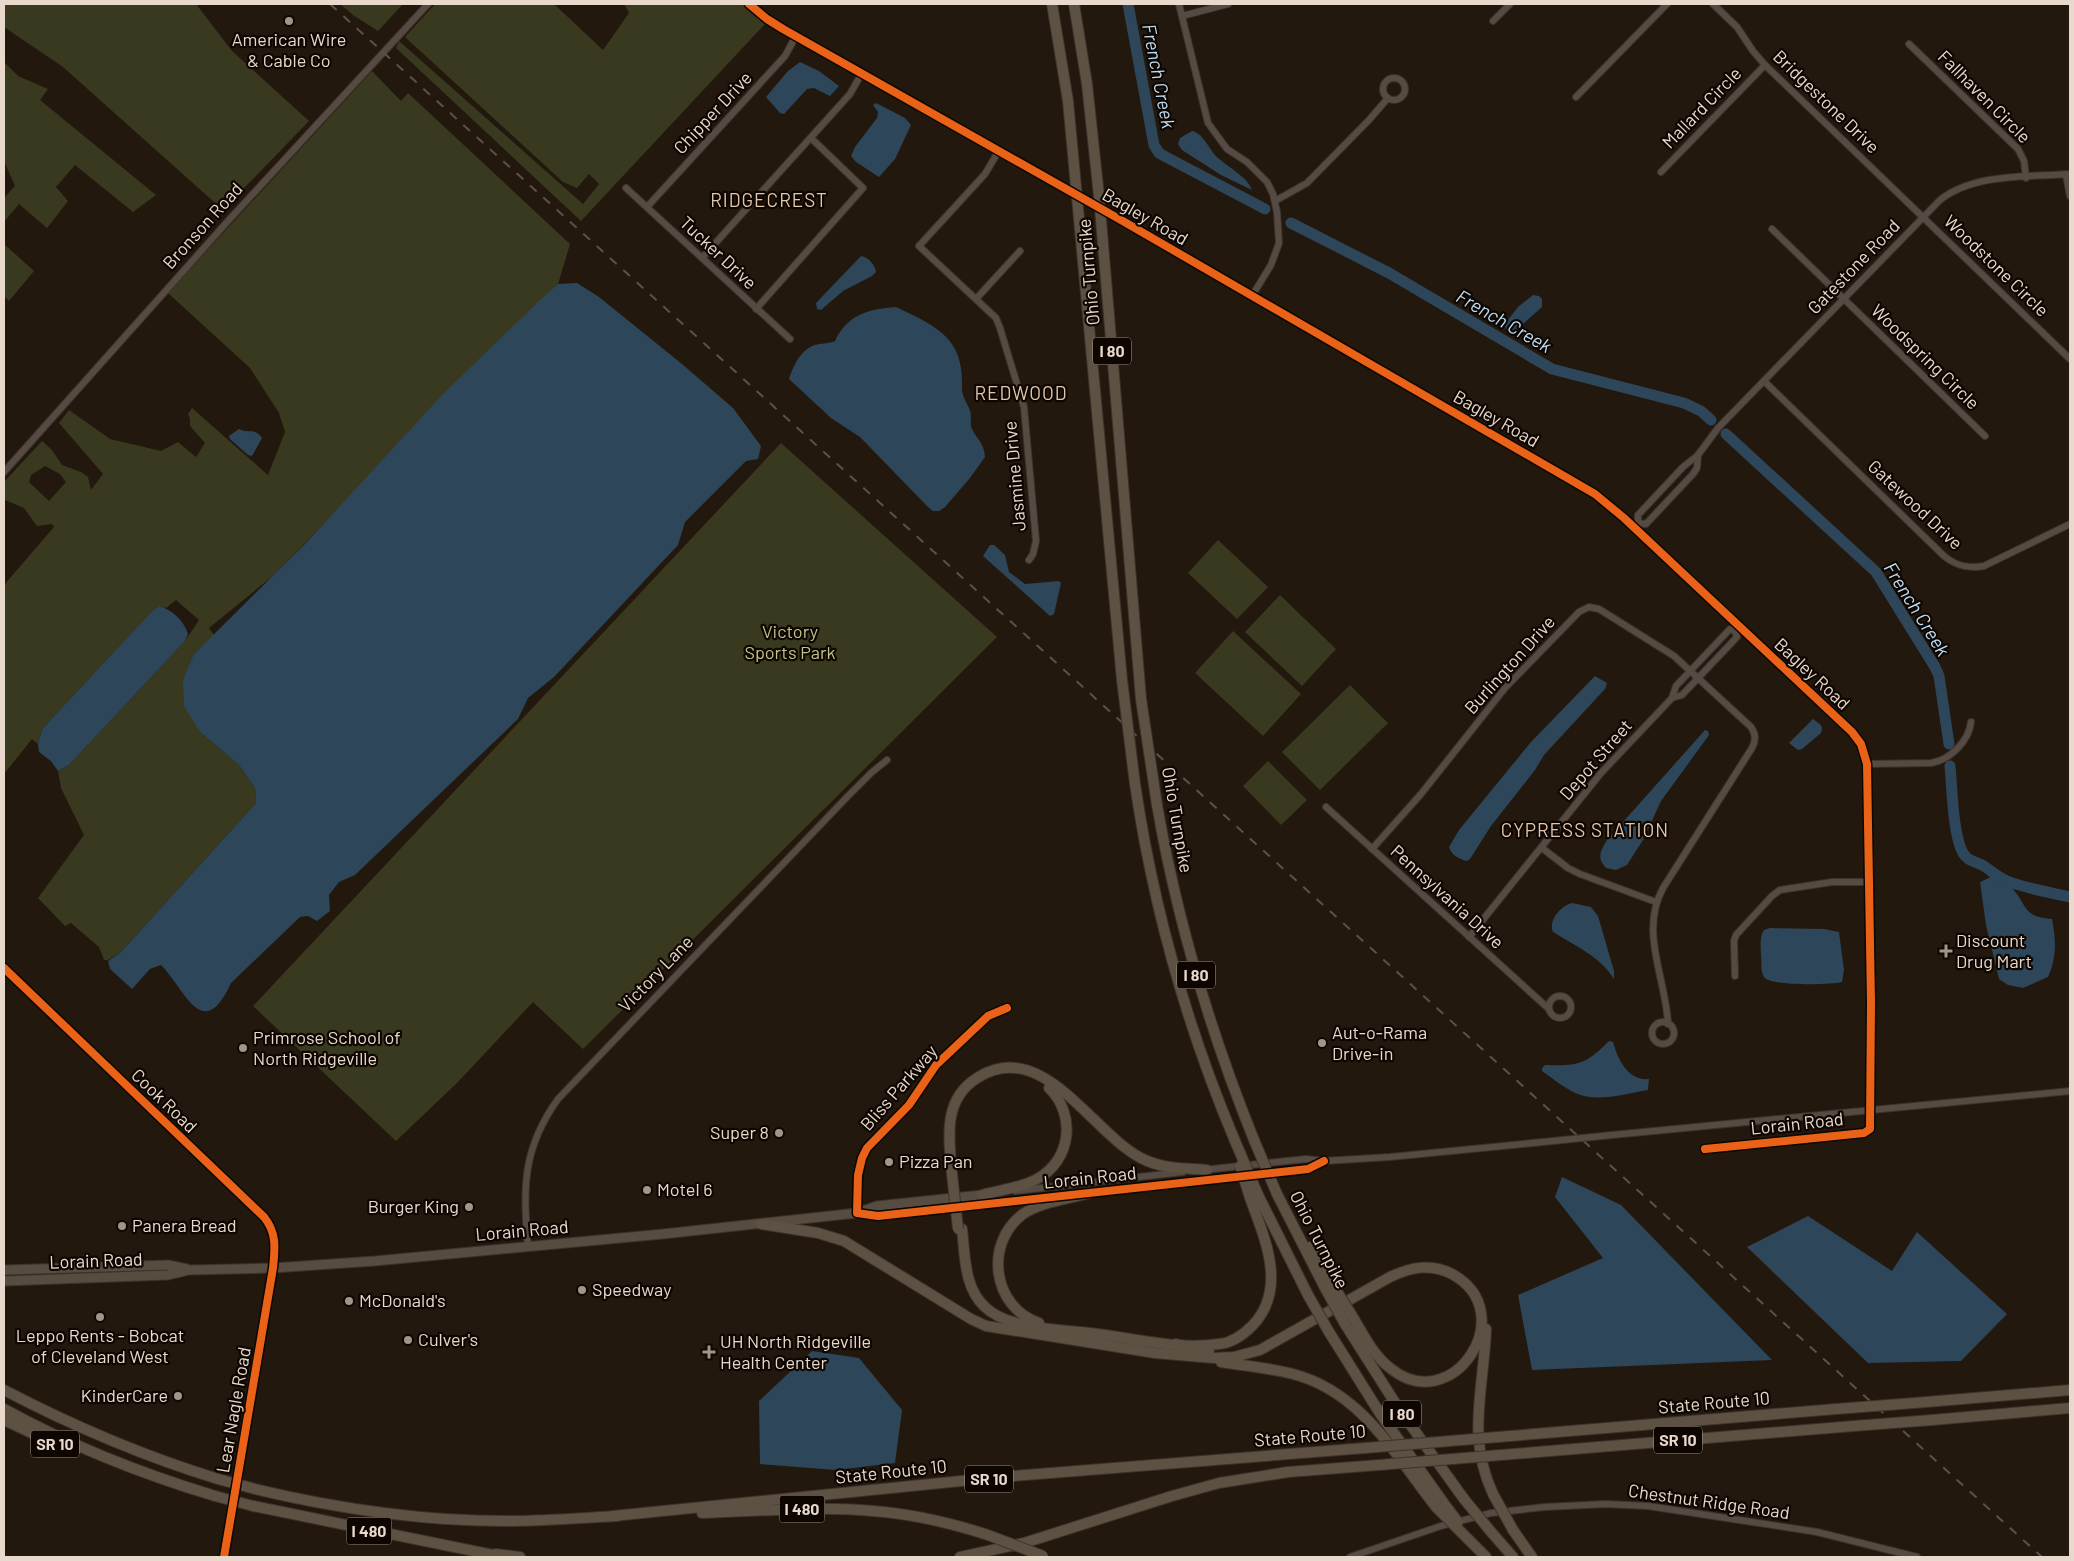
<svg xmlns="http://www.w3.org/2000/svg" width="2074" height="1561" viewBox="0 0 2074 1561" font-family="Barlow,sans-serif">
<rect width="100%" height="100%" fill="#23180d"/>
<g fill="#39391f" fill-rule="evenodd">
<path d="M 4,4 L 196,4 L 232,51 L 309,121 L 223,210 L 63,67 L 4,27 Z"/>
<path d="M 340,4 L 403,4 L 378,31 L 353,15 Z"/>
<path d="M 435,4 L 554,4 L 603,50 L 629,13 L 624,4 L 742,4 L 765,24 L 581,221 L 396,48 L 399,41 L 583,204 L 599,184 L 589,174 L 577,188 L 563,182 L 405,37 Z"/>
<path d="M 4,62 L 18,76 L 48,89 L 40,100 L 156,195 L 133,212 L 75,165 L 56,187 L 68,201 L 47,228 L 19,204 L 4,222 L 4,198 L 15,186 L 4,161 Z"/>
<path d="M 372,71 L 401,101 L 408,93 L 570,244 L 558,284 L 274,575 L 209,628 L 214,635 L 194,654 L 200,732 L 239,765 L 255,788 L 256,803 L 121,952 L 108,960 L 104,960 L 99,947 L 71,923 L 65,926 L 38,898 L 84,835 L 61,788 L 58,771 L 69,765 L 185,641 L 199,620 L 176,600 L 166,608 L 159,606 L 152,611 L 42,729 L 38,744 L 32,739 L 4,774 L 4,585 L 54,527 L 52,524 L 37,526 L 24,508 L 5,500 L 4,482 L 42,441 L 52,450 L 62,465 L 81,472 L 88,477 L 91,490 L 103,474 L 59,423 L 69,410 L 110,439 L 161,451 L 178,442 L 196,457 L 205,443 L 190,426 L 190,419 L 188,414 L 192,408 L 268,475 L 285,432 L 279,413 L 250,368 L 168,293 ZM 45,466 L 60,474 L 66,482 L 49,501 L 29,482 L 31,475 Z"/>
<path d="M 4,244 L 34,271 L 9,301 L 4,296 Z"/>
<path d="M 781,443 L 997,637 L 583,1049 L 533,1002 L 457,1083 L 396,1141 L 253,1006 Z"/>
<path d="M 1218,540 L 1268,587 L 1237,619 L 1188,573 Z"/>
<path d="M 1280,595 L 1336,649 L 1302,686 L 1245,632 Z"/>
<path d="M 1233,631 L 1301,694 L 1263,736 L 1195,673 Z"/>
<path d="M 1350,685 L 1388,723 L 1320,790 L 1282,752 Z"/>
<path d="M 1268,761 L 1307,800 L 1281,825 L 1243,786 Z"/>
</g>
<g fill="#2d4659">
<path d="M 800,62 L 819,71 L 839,86 L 830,96 L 814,88 L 807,89 L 784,114 L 780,113 L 766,97 L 788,71 Z"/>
<path d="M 876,103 L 905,118 L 911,125 L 895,159 L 879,177 L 856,162 L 851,156 L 855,147 L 877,118 L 878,112 L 873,105 Z"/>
<path d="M 1192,131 C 1203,133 1209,149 1216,156 C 1226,166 1248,177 1252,190 L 1221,175 L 1182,150 L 1178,144 L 1180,138 Z"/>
<path d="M 861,256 C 868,257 875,264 876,272 L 872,276 L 843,291 L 821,310 L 817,309 L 816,303 Z"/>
<path d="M 577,283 L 599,297 L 682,364 L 733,408 L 761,446 L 758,459 L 746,461 L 685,522 L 678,545 L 554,677 L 528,698 L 518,719 L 355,875 L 339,882 L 329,895 L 330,911 L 317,921 L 308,916 L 300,917 L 231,983 C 203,1044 186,991 161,965 L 150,969 L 132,989 L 110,969 L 108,961 L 121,952 L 256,803 L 255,788 L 239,765 L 200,732 L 184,706 L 183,680 L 194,654 L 305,544 L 442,395 L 539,301 L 558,284 Z"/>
<path d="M 1533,295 L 1539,296 L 1542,299 L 1542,307 L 1514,332 L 1507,331 L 1504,325 L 1518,307 Z"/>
<path d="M 896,307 C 920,319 951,330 959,359 C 962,369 962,379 962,389 C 962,397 968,404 970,411 C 972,415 970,421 971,426 C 974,437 984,441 985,457 L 970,478 L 945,507 L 939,511 L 933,511 L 928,507 L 860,437 L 831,418 L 789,379 C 794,365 800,350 815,345 C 821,343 828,344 835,341 C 847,315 868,309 896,307 Z"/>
<path d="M 239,429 C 248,434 255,427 262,438 L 252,456 L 248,455 L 230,439 L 229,436 Z"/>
<path d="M 990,545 L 994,545 L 1005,555 L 1009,572 L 1025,584 L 1059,581 L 1061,583 L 1054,614 L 1050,616 L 983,556 Z"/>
<path d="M 159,606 C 173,610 184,621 188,634 L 185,641 L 69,765 L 58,771 L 51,761 L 39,752 L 38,744 L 42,729 L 152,611 Z"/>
<path d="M 1595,676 L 1607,683 L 1605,689 L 1544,755 L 1535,770 L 1491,826 L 1470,859 L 1467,861 C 1459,859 1451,855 1449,847 L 1459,830 L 1531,742 Z"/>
<path d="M 1813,719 L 1821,725 L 1822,729 L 1821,733 L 1802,749 L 1798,750 L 1789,743 Z"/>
<path d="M 1705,730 L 1708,731 L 1709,735 L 1661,801 L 1643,840 L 1627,865 L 1616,870 L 1606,868 C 1596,858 1601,850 1607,840 Z"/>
<path d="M 1993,876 C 1998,879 2005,882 2010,886 C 2029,905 2020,916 2052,919 C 2056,940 2057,957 2048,977 L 2023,988 L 2008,985 L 1999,979 L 1986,925 L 1980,882 Z"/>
<path d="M 1572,903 L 1591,907 L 1598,916 L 1614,971 L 1614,979 C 1600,956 1575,946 1553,932 C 1548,920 1561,906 1572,903 Z"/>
<path d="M 1770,928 L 1824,929 L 1839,932 L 1844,970 L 1842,982 C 1831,985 1773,986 1765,978 C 1760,973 1762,963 1761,956 C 1761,947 1759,937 1764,930 Z"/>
<path d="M 1609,1041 L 1613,1042 C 1618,1060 1628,1081 1649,1079 L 1648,1090 C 1625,1094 1597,1103 1575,1093 C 1563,1087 1552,1078 1542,1071 L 1542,1068 L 1545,1065 C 1578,1066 1585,1065 1609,1041 Z"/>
<path d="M 1562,1177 L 1621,1205 L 1772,1360 L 1532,1370 L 1518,1295 L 1603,1258 L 1555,1197 Z"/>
<path d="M 1808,1216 L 1892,1271 L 1917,1232 L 2007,1314 L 1961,1361 L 1868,1363 L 1747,1247 Z"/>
<path d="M 812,1351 L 859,1358 L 902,1410 L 895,1463 L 836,1470 L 760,1464 L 759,1401 Z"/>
</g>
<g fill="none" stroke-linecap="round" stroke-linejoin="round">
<g stroke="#2d4659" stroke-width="11">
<path d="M 1128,4 L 1154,145 L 1159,153 L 1166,157 L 1265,209"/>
<path d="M 1291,223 L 1389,273 L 1552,369 L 1684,403 L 1701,411 L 1711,420"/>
<path d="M 1726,434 L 1876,572 L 1935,667 L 1939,676 L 1949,744"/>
<path d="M 1950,766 C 1952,787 1953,836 1963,853 C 1968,861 1974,861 1982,865 C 1991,870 1997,877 2007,881 C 2025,888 2051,893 2070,897"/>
</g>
<g stroke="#3d332c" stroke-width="8">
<g id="minor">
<path d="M 749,4 L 777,26 L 1056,184"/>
<path d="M 1179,4 L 1208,123 L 1227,149 L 1247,162 L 1267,182 L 1273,194 L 1277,212 L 1279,243 L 1271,265 L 1252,296"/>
<path d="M 1713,4 L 1737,27 L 1753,51 L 1765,65 L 2070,359"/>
<path d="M 1182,16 L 1228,4"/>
<path d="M 1493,21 L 1510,4"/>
<path d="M 1909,44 L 2018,149 L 2024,161 L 2026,178"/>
<circle cx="1394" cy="89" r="11"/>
<path d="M 1576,97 L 1667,4"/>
<path d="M 998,152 L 985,174 L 919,246 L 996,318 L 1000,328 L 1024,407 L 1036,541 L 1033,554 L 1029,560"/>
<path d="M 1661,172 L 1765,65"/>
<path d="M 2066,175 L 2070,196"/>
<path d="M 626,188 L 790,339"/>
<path d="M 1275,201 L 1307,183 L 1369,120 L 1388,98"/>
<path d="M 647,207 L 785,56 L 796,36"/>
<path d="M 1121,220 L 1595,494 L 1624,518 L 1852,732 L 1861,744 L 1867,764 L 1871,1003 L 1870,1129 L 1864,1133 L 1705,1149"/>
<path d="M 1772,229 L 1985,436"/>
<path d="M 702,258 L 850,94 L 862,73"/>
<path d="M 976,299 L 1020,251"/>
<path d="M 756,309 L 863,188 L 811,138"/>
<path d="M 1764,381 L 1944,556 C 1956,566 1968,569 1984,566 L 2070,524"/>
<path d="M 4,472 L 228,221 L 428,4"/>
<path d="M 1638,523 L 1646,524 L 1693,474 L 1697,468 L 1698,455"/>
<path d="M 1634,527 L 1638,523 L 1638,515 L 1683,467 L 1698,455 L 1718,428 L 1940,200 C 1974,173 2028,177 2070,174"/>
<path d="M 1730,629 L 1735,631 L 1737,637 L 1682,695 L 1672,698 L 1676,686 Z"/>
<path d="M 1867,764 L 1931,763 C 1950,760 1969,741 1971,722"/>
<path d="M 1326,807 L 1549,1009"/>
<path d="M 1542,848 L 1568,868 L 1580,874 L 1656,902"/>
<path d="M 1372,849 L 1421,794 L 1505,688 L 1579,612 L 1589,607 L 1599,609 L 1674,656 L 1751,727 C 1756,734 1756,741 1752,748 L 1663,888 C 1639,932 1666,978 1668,1024"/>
<path d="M 1469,937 L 1601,773 L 1672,698"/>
<path d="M 4,968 L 264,1217 C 277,1233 275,1248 273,1268 L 224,1557"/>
<path d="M 1735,976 L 1734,941 L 1736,935 L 1772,896 L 1780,890 L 1832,882 L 1868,882"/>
<circle cx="1560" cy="1007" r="11"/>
<path d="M 1007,1008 L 988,1016 L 936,1065 L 909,1105 L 867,1148 L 862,1158 L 858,1175 L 857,1213 L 878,1216 L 1056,1197"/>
<circle cx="1663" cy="1033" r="11"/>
<path d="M 1612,1135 L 2070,1091"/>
<path d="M 1203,1170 L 1306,1159 L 1324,1161 L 1390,1157 L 1543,1142"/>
<path d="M 1015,1191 L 1183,1172"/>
<path d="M 1086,1193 L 1308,1169 L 1324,1161"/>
<path d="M 528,1247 C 523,1188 522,1149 558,1099 L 847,797 L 871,773 L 887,760"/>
<path d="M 1350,1557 L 1441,1526 L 1491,1513 L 1545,1507 L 1605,1504 L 1648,1506 L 1817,1532 L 1917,1557"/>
</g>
</g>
<g stroke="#3d332c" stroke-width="11">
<g id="major">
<path d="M 4,1270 L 168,1265 L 187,1269"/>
<path d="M 4,1281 L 168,1275 L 189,1270 L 273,1268 L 375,1261 L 663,1234 L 857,1213 L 877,1206 L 982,1195"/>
</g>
</g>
<g stroke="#3d332c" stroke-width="12">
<g id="highway">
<path d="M 1052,4 L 1068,101 L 1122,680"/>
<path d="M 1074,4 L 1087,84 L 1099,196 L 1141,699"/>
<path d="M 1135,784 C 1153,906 1187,1027 1235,1141"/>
<path d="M 1157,805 C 1177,920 1210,1031 1254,1140"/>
<path d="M 952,1174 C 949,1139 942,1100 977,1078 C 1042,1036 1091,1132 1141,1158 C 1161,1169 1185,1168 1207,1170"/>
<path d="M 1277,1194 L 1324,1286"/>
<path d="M 982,1195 C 1000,1190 1021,1188 1037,1179 C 1072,1160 1076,1114 1049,1088"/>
<path d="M 1259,1197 L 1308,1295"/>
<path d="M 761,1224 L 818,1233 L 844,1241 L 971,1319 L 986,1326 L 1155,1353 L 1214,1358 L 1234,1357 L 1260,1350 L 1390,1277 C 1411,1267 1431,1263 1452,1274 C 1523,1313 1452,1419 1390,1368 C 1374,1356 1364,1336 1354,1319"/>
<path d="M 962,1229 C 965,1255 964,1288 985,1307 C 1010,1331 1065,1329 1098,1334 C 1137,1339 1180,1350 1219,1344 C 1231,1343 1243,1335 1252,1326 C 1288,1289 1265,1239 1250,1198"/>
<path d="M 1310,1247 L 1331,1282"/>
<path d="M 1039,1323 C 992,1307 984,1243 1023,1214 C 1040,1202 1069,1199 1089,1193"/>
<path d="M 1345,1324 L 1399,1409 L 1464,1499"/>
<path d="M 1486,1329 C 1484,1389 1466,1436 1493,1494"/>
<path d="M 1329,1332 L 1381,1415 L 1445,1505"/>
<path d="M 1176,1344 L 1209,1352"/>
<path d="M 1221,1362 C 1245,1366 1270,1368 1293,1374 C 1362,1392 1395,1455 1436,1507"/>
<path d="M 4,1390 C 73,1426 143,1456 218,1479"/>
<path d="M 1914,1403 L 2070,1390"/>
<path d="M 4,1409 C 71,1446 142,1474 215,1496"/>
<path d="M 4,1420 L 53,1443 L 75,1449"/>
<path d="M 1932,1420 L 2070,1408"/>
<path d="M 1498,1437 L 1836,1409"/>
<path d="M 1501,1455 L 1854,1426"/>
<path d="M 255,1489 C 339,1509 421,1521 507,1521 C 544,1521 581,1518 618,1516"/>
<path d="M 253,1506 L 503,1557"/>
<path d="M 702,1513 C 759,1511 816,1506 873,1511 C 913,1514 951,1523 988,1535"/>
<path d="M 613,1516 L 1001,1477 L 1365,1448"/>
<path d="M 1513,1530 L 1532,1557"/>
<path d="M 1492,1533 L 1513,1557"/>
<path d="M 1468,1539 L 1486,1557"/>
<path d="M 496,1554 L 520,1557"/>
<path d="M 960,1557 L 1024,1543 L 1172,1496 L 1219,1483 L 1288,1472 L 1379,1465"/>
</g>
</g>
<use href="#minor" stroke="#554b43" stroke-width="6"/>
<use href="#major" stroke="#564c40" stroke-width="9"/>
<use href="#highway" stroke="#5d5143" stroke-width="10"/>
<path stroke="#5a534a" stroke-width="2" stroke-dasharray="9 9" stroke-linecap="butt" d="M 330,4 L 2042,1557"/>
<g stroke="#3d332c" stroke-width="8" stroke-linecap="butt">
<g id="minor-bridge">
<path d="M 1056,184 L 1121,220"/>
<path d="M 1543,1142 L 1612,1135"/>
</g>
</g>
<g stroke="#3d332c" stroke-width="12" stroke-linecap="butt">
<g id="highway-bridge">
<path d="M 1122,680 L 1135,784"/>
<path d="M 1141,699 L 1157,805"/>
<path d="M 1254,1140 L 1277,1194"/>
<path d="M 1235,1141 L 1259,1197"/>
<path d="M 1240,1166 L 1250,1198"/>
<path d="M 952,1174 L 958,1229"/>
<path d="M 1331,1282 L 1354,1319"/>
<path d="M 1324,1286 L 1345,1324"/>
<path d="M 1308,1295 L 1329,1332"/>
<path d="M 1836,1409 L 1914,1403"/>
<path d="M 1854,1426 L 1932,1420"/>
<path d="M 1365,1448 L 1498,1437"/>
<path d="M 1379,1465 L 1501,1455"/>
<path d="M 218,1479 L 255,1489"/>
<path d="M 1493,1494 L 1513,1530"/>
<path d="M 215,1496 L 253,1506"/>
<path d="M 1464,1499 L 1492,1533"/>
<path d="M 1445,1505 L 1458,1522"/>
<path d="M 1436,1507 L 1468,1539"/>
<path d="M 988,1535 L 1043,1556"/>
</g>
</g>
<use href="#minor-bridge" stroke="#554b43" stroke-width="6"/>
<use href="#highway-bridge" stroke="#5d5143" stroke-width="10"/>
<g stroke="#0e0601" stroke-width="11">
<g id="cycleway">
<path d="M 749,4 L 767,19 L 783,29 L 1121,220 L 1595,494 L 1624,518 L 1852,732 L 1861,744 L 1867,764 L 1871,1003 L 1870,1129 L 1864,1133 L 1705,1149"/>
<path d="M 4,968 L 264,1217 C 277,1233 275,1248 273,1268 L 224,1557"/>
<path d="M 1007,1008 L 988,1016 L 936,1065 L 909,1105 L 867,1148 L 862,1158 L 858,1175 L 857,1213 L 878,1216 L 1308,1169 L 1324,1161"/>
</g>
</g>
<use href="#cycleway" stroke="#ea6118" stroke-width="8"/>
</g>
<g fill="#a39589" stroke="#0e0601" stroke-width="2">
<circle cx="289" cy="21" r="5"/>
<path d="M1943.5 943.5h5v5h5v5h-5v5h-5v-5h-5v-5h5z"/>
<circle cx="1322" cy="1043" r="5"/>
<circle cx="243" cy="1048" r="5"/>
<circle cx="779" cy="1133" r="5"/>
<circle cx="889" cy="1162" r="5"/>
<circle cx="647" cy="1190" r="5"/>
<circle cx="469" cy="1207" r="5"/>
<circle cx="122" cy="1226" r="5"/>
<circle cx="582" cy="1290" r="5"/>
<circle cx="349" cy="1301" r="5"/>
<circle cx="100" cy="1317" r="5"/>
<circle cx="408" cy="1340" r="5"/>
<path d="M706.5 1344.5h5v5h5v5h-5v5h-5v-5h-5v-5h5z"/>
<circle cx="178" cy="1396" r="5"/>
</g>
<g text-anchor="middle" stroke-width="4.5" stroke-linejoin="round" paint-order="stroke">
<g fill="#0e0601" stroke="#a79a8f" stroke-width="1">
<rect x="1093" y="337.5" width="38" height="27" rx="4"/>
<rect x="1177" y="961.5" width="38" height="27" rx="4"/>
<rect x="1383" y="1400.5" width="38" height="27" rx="4"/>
<rect x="1654" y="1426.5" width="48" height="27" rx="4"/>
<rect x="31" y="1430.5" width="48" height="27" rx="4"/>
<rect x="965" y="1465.5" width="48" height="27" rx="4"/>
<rect x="779.5" y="1495.5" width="45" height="27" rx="4"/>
<rect x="346.5" y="1517.5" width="45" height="27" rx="4"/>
</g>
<g font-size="16" font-weight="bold" fill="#e8d9cc">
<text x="1112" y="357">I 80</text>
<text x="1196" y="981">I 80</text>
<text x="1402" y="1420">I 80</text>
<text x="1678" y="1446">SR 10</text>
<text x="55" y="1450">SR 10</text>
<text x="989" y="1485">SR 10</text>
<text x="802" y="1515">I 480</text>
<text x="369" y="1537">I 480</text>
</g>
<g font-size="18" fill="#e8d9cc" stroke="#0e0601" text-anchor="start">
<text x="289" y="46" text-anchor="middle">American Wire<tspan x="289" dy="21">&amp; Cable Co</tspan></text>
<text x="1956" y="947">Discount<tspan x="1956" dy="21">Drug Mart</tspan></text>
<text x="1332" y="1039">Aut-o-Rama<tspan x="1332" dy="21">Drive-in</tspan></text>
<text x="253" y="1044">Primrose School of<tspan x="253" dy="21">North Ridgeville</tspan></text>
<text x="769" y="1139" text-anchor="end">Super 8</text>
<text x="899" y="1168">Pizza Pan</text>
<text x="657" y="1196">Motel 6</text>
<text x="459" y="1213" text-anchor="end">Burger King</text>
<text x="132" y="1232">Panera Bread</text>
<text x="592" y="1296">Speedway</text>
<text x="359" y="1307">McDonald's</text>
<text x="100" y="1342" text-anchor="middle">Leppo Rents - Bobcat<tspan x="100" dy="21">of Cleveland West</tspan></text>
<text x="418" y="1346">Culver's</text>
<text x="720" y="1348">UH North Ridgeville<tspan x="720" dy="21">Health Center</tspan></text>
<text x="168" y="1402" text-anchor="end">KinderCare</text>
</g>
<g font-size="18" fill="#e8d9cc" stroke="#0e0601">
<text transform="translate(1984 97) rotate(45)" y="6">Fallhaven Circle</text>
<text transform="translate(1826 102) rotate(44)" y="6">Bridgestone Drive</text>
<text transform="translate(1702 108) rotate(-46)" y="6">Mallard Circle</text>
<text transform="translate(713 113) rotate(-47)" y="6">Chipper Drive</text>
<text transform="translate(1145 217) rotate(30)" y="6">Bagley Road</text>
<text transform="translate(203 226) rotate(-48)" y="6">Bronson Road</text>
<text transform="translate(718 253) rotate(43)" y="6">Tucker Drive</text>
<text transform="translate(1996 266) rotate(44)" y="6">Woodstone Circle</text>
<text transform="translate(1854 267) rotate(-46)" y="6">Gatestone Road</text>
<text transform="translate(1089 272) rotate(-95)" y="6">Ohio Turnpike</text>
<text transform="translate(1925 357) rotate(44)" y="6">Woodspring Circle</text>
<text transform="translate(1496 419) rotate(30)" y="6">Bagley Road</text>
<text transform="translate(1015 476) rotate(-95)" y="6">Jasmine Drive</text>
<text transform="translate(1915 505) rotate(43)" y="6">Gatewood Drive</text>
<text transform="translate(1510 665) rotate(-48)" y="6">Burlington Drive</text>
<text transform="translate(1812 674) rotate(43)" y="6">Bagley Road</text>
<text transform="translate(1596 760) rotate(-49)" y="6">Depot Street</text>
<text transform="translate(1177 820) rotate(80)" y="6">Ohio Turnpike</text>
<text transform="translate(1447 897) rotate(42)" y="6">Pennsylvania Drive</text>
<text transform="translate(656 974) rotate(-46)" y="6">Victory Lane</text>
<text transform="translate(899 1088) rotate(-49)" y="6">Bliss Parkway</text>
<text transform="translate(164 1101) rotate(44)" y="6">Cook Road</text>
<text transform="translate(1797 1124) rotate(-6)" y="6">Lorain Road</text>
<text transform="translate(1090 1178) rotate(-6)" y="6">Lorain Road</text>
<text transform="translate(522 1231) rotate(-5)" y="6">Lorain Road</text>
<text transform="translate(1319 1240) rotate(63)" y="6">Ohio Turnpike</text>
<text transform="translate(96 1261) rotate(-2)" y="6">Lorain Road</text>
<text transform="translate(1714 1403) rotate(-5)" y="6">State Route 10</text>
<text transform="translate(234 1410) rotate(-80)" y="6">Lear Nagle Road</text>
<text transform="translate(1310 1436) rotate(-5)" y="6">State Route 10</text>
<text transform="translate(891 1472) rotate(-6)" y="6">State Route 10</text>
<text transform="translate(1709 1502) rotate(8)" y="6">Chestnut Ridge Road</text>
</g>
<g font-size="18" fill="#c1c487" stroke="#0e0601">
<text x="790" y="638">Victory<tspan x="790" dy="21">Sports Park</tspan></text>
</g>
<g font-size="19" font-style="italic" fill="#beddf6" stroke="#0e0601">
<text transform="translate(1159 76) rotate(79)" y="7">French Creek</text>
<text transform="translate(1504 321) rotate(30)" y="7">French Creek</text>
<text transform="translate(1917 609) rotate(58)" y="7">French Creek</text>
</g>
<g font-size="19" letter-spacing="1" fill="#e2c6ac" stroke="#0e0601">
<text x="769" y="207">RIDGECREST</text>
<text x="1021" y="400">REDWOOD</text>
<text x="1585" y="837">CYPRESS STATION</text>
</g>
</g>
<rect width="2074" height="1561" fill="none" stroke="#e8d9cc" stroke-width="10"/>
</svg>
